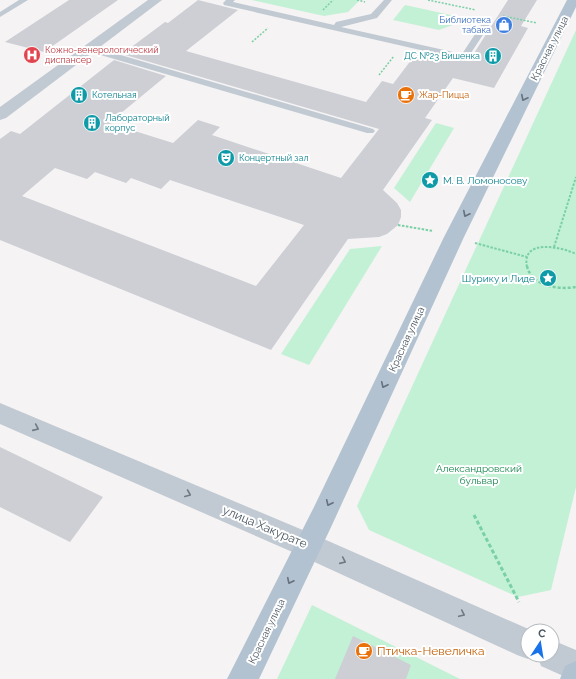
<svg xmlns="http://www.w3.org/2000/svg" width="576" height="679" viewBox="0 0 576 679" font-family="Raleway,sans-serif">
<rect width="100%" height="100%" fill="#f5f3f3"/>
<g fill="#c3f1d5">
<path d="M 252,0 L 360,0 L 348,12 L 324,16 Z"/>
<path d="M 405,5 L 469,19 L 439,30 L 393,20 Z"/>
<path d="M 576,30 L 576,487 L 551,590 L 518,597 L 369,530 L 357,506 Z"/>
<path d="M 436,123 L 454,128 L 410,202 L 394,188 Z"/>
<path d="M 382,246 L 309,365 L 281,354 L 350,249 Z"/>
<path d="M 312,605 L 460,679 L 277,679 Z"/>
</g>
<g fill="#cdcfd5" fill-rule="evenodd">
<path d="M 69,0 L 118,0 L 44,52 L 5,42 Z"/>
<path d="M 198,0 L 238,10 L 186,51 L 366,102 L 382,81 L 393,84 L 418,51 L 469,61 L 508,0 L 537,0 L 521,26 L 528,28 L 494,88 L 453,78 L 425,118 L 432,120 L 383,190 L 397,203 L 401,210 L 401,217 L 398,225 L 387,234 L 379,237 L 348,239 L 271,350 L 0,240 L 0,139 L 11,131 L 20,134 L 114,60 L 166,76 L 109,123 L 173,143 L 198,120 L 220,127 L 212,135 L 341,178 L 379,129 L 122,54 L 165,22 L 168,23 ZM 55,168 L 87,179 L 95,172 L 126,183 L 131,178 L 161,189 L 170,180 L 304,225 L 256,286 L 22,196 Z"/>
<path d="M 0,447 L 103,497 L 70,542 L 0,507 Z"/>
<path d="M 353,636 L 411,665 L 406,679 L 335,679 Z"/>
</g>
<g fill="none" stroke-linecap="round" stroke-linejoin="round">
<g stroke="#7ad0a6" stroke-width="1.5" stroke-dasharray="2 1.5" stroke-linecap="butt">
<path d="M 357,0 L 365,2"/>
<path d="M 428,0 L 476,10"/>
<path d="M 323,10 L 333,0"/>
<path d="M 503,16 L 537,23"/>
<path d="M 252,42 L 268,28"/>
<path d="M 379,75 L 394,56"/>
</g>
<g stroke="#7ad0a6" stroke-width="2" stroke-dasharray="2.5 1.5" stroke-linecap="butt">
<path d="M 398,225 L 433,231"/>
<path d="M 475,243 L 527,257"/>
<path d="M 554,247 L 576,177"/>
<path d="M 527,267 C 521,238 562,247 576,254"/>
</g>
<path stroke="#7ad0a6" stroke-width="2.5" stroke-dasharray="3 2" stroke-linecap="butt" d="M 527,266 C 531,286 559,290 576,287"/>
<path stroke="#7ad0a6" stroke-width="3" stroke-dasharray="4 2.5" stroke-linecap="butt" d="M 474,515 L 519,602"/>
<g fill="#c1cad2" fill-rule="evenodd">
<path d="M 19,0 L 28,0 L 0,17 L 0,12 Z"/>
<path d="M 226,0 L 235,0 L 233,2 L 334,25 L 336,22 L 371,14 L 384,0 L 392,0 L 377,18 L 341,27 L 462,54 L 485,19 L 491,19 L 492,21 L 467,59 L 464,60 L 224,5 L 223,3 Z"/>
<path d="M 90,46 L 373,129 L 375,131 L 373,133 L 367,133 L 87,51 L 86,49 L 87,47 Z"/>
</g>
<g fill="#c1cad2" fill-rule="evenodd">
<path d="M 148,0 L 162,0 L 6,118 L 0,120 L 0,107 Z"/>
<path d="M 0,403 L 317,536 L 533,631 L 528,631 L 528,655 L 552,655 L 552,640 L 576,650 L 576,679 L 570,679 L 541,666 L 537,655 L 528,659 L 517,655 L 297,554 L 0,424 Z"/>
</g>
<g fill="#b3c2d1" fill-rule="evenodd">
<path d="M 567,0 L 576,0 L 576,7 L 464,237 L 332,525 L 259,679 L 227,679 L 314,507 L 444,237 Z"/>
<path d="M 576,661 L 576,679 L 560,679 L 565,666 Z"/>
</g>
</g>
<defs><path id="oneway-chevron" d="M-2-3.5L2.5 0L-2 3.5" fill="none" stroke-width="1.6" stroke-linecap="round" stroke-linejoin="round"/></defs>
<g stroke="#64717d">
<use href="#oneway-chevron" transform="translate(524 98) rotate(117)"/>
<use href="#oneway-chevron" transform="translate(466 214) rotate(117)"/>
<use href="#oneway-chevron" transform="translate(384 385) rotate(115)"/>
<use href="#oneway-chevron" transform="translate(329 503) rotate(115)"/>
<use href="#oneway-chevron" transform="translate(290 581) rotate(116)"/>
</g>
<g stroke="#6e7983">
<use href="#oneway-chevron" transform="translate(36 428) rotate(24)"/>
<use href="#oneway-chevron" transform="translate(188 494) rotate(23)"/>
<use href="#oneway-chevron" transform="translate(343 561) rotate(24)"/>
<use href="#oneway-chevron" transform="translate(462 614) rotate(25)"/>
</g>
<defs>
<g id="shop-disc" transform="scale(0.9)"><circle r="9.5" fill="#3f7fe0" stroke="#fff"/><path d="M-5-2.5h2.3a2.7 3.5 0 0 1 5.4 0H5L5.5 6h-11ZM-1.5-2.5h3a1.5 2.3 0 0 0-3 0Z" fill="#fff"/></g>
<g id="hospital-disc" transform="scale(0.9)"><circle r="9.5" fill="#e0444e" stroke="#fff"/><path d="M-5-5h3v3.5h4V-5h3V5h-3V1.5h-4V5h-3Z" fill="#fff"/></g>
<g id="building-disc" transform="scale(0.9)"><circle r="9.5" fill="#0f9aa8" stroke="#fff"/><path d="M-4-6H4V6H1V3H-1V6H-4ZM-2.5-4.3h1.7v1.8h-1.7ZM.8-4.3h1.7v1.8H.8ZM-2.5-1h1.7V.8h-1.7ZM.8-1h1.7V.8H.8Z" fill="#fff"/></g>
<g id="cafe-disc" transform="scale(0.9)"><circle r="9.5" fill="#e8710a" stroke="#fff"/><path d="M-5.5-4.5H6V0H3Q3 3.5 0 3.5H-2.5Q-5.5 3.5-5.5 0ZM3-3.2v2h1.7v-2ZM-6 4.5H4V6H-6Z" fill="#fff"/></g>
<g id="theatre-disc" transform="scale(0.9)"><circle r="9.5" fill="#0f9aa8" stroke="#fff"/><path d="M-5-5.5Q0-4 5-5.5V0Q5 5 0 6Q-5 5-5 0ZM-3.3-2.5H-1v1.5H-3.3ZM1-2.5H3.3v1.5H1ZM-2.8 1Q0 5.5 2.8 1Z" fill="#fff"/></g>
<g id="sight-disc" transform="scale(0.9)"><circle r="9.5" fill="#0f9aa8" stroke="#fff"/><path d="M0-6L1.8-2.2L6-1.7L2.9 1.2L3.7 5.4L0 3.3L-3.7 5.4L-2.9 1.2L-6-1.7L-1.8-2.2Z" fill="#fff"/></g>
</defs>
<g fill-rule="evenodd">
<use href="#shop-disc" x="504" y="25"/>
<use href="#hospital-disc" x="32" y="55"/>
<use href="#building-disc" x="493" y="56"/>
<use href="#building-disc" x="79" y="95"/>
<use href="#cafe-disc" x="406" y="95"/>
<use href="#building-disc" x="92" y="123"/>
<use href="#theatre-disc" x="226" y="158"/>
<use href="#sight-disc" x="430" y="180"/>
<use href="#sight-disc" x="548" y="278"/>
<use href="#cafe-disc" x="364" y="651"/>
</g>
<g text-anchor="middle" stroke-width="4" stroke-linejoin="round" paint-order="stroke">
<g font-size="9" fill="#366cbe" stroke="#fff" text-anchor="end">
<text x="491" y="23">Библиотека<tspan x="491" dy="10">табака</tspan></text>
</g>
<g font-size="9" fill="#be3a42" stroke="#fff" text-anchor="start">
<text x="45" y="53">Кожно-венерологический<tspan x="45" dy="10">диспансер</tspan></text>
</g>
<g font-size="9" fill="#0d838f" stroke="#fff" text-anchor="start">
<text x="480" y="59" text-anchor="end">ДС №23 Вишенка</text>
<text x="92" y="98">Котельная</text>
<text x="105" y="121">Лабораторный<tspan x="105" dy="10">корпус</tspan></text>
<text x="239" y="161">Концертный зал</text>
</g>
<g font-size="9" fill="#c56008" stroke="#fff" text-anchor="start">
<text x="419" y="98">Жар-Пицца</text>
</g>
<g font-size="10" fill="#4a5661" stroke="#fff">
<text transform="translate(549 48) rotate(-63)" y="4">Красная улица</text>
<text transform="translate(406 339) rotate(-65)" y="4">Красная улица</text>
<text transform="translate(266 631) rotate(-64)" y="4">Красная улица</text>
</g>
<g font-size="10" fill="#0d838f" stroke="#fff" text-anchor="start">
<text x="443" y="184">М. В. Ломоносову</text>
<text x="535" y="282" text-anchor="end">Шурику и Лиде</text>
</g>
<g font-size="10" fill="#17864f" stroke="#fff">
<text x="479" y="472">Александровский<tspan x="479" dy="12">бульвар</tspan></text>
</g>
<g font-size="12" fill="#4a5661" stroke="#fff">
<text transform="translate(265 527) rotate(23)" y="4">улица Хакурате</text>
</g>
<g font-size="12" fill="#c56008" stroke="#fff" text-anchor="start">
<text x="377" y="655">Птичка-Невеличка</text>
</g>
</g>
<g transform="translate(540 643) rotate(12)"><circle r="19" fill="#ffffff" stroke="#b7bbc0"/>
<path d="M0-3L7 15L0 10L-7 15Z" fill="#1a73e8"/>
<text y="-6" font-size="11" font-weight="bold" text-anchor="middle" fill="#4a5661">С</text>
</g>
</svg>
